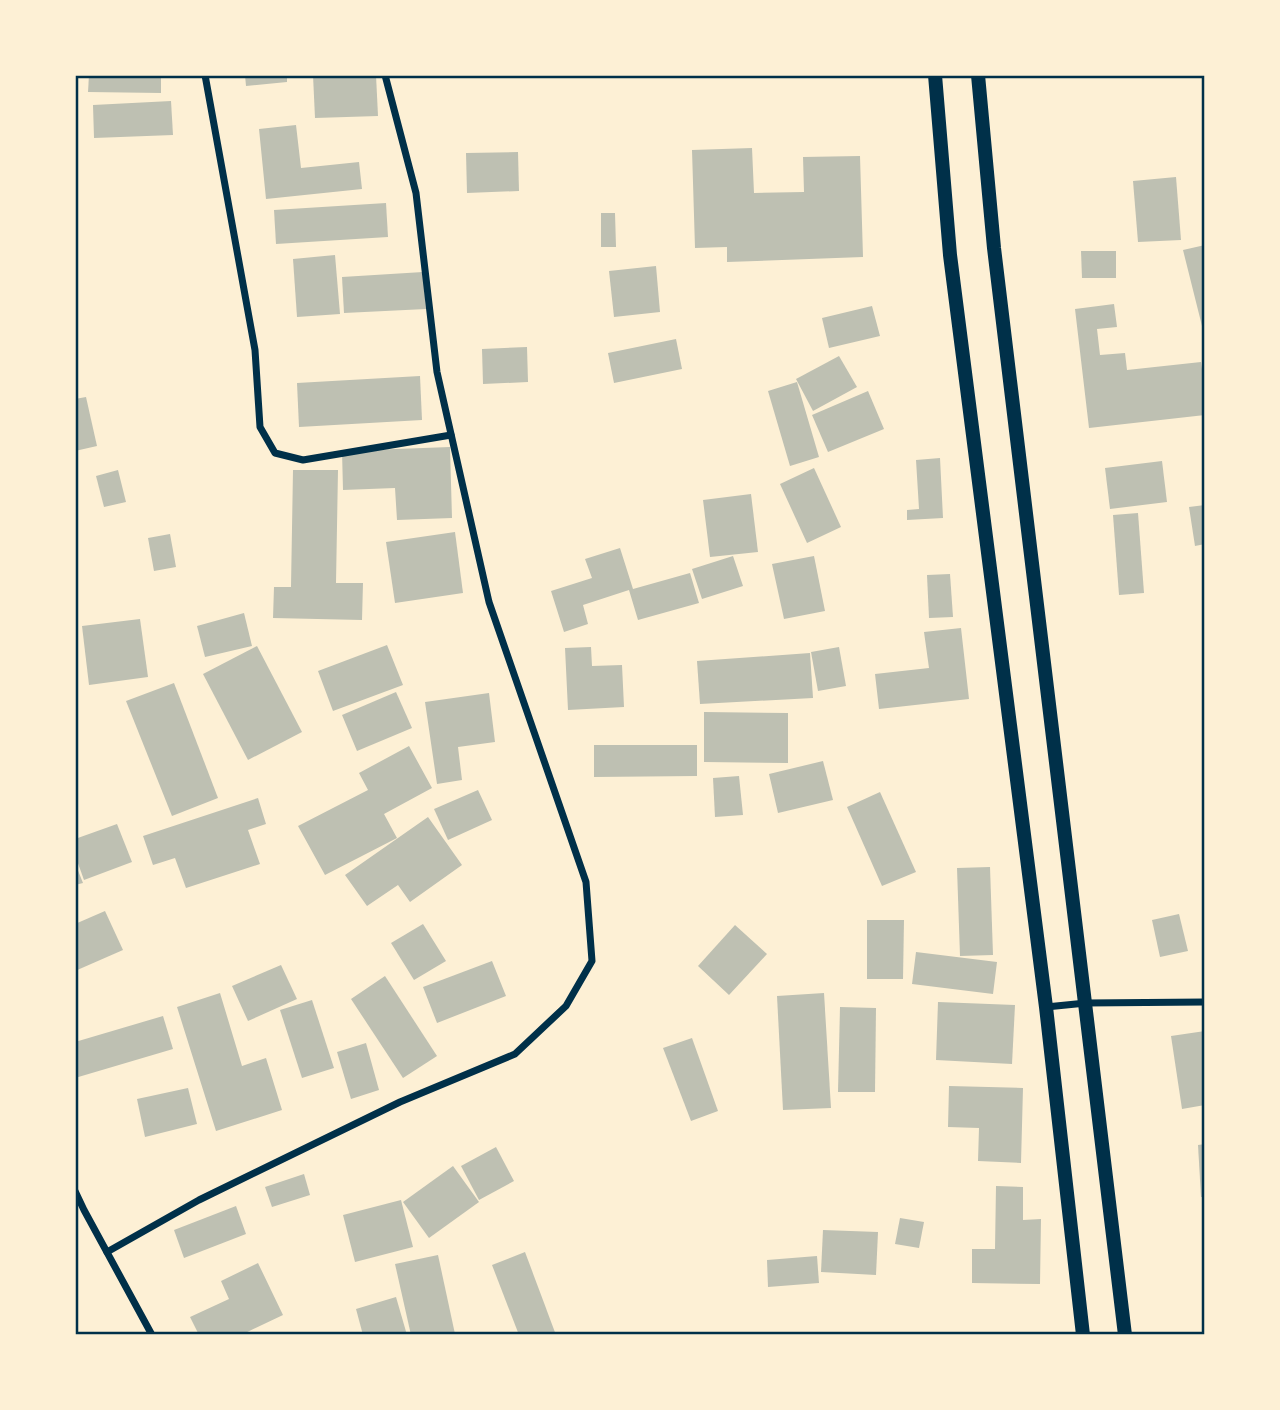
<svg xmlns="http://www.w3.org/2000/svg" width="1280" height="1410" viewBox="0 0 1280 1410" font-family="'Exo 2',sans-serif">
<rect width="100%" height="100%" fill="#fdf0d5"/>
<g fill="#bec0b2">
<path d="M 89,75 L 161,75 L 161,93 L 88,92 Z"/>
<path d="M 245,75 L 287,75 L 287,82 L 246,86 Z"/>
<path d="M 313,75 L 376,75 L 378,116 L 315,118 Z"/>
<path d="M 171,101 L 173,135 L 94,138 L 93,105 Z"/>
<path d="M 296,125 L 301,168 L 359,162 L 362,189 L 266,199 L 259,129 Z"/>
<path d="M 752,148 L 754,193 L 804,192 L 803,157 L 860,156 L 863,257 L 727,262 L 727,247 L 695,248 L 692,150 Z"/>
<path d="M 518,152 L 519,191 L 467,193 L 466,153 Z"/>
<path d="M 1176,177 L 1181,240 L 1138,242 L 1133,181 Z"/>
<path d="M 386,203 L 388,237 L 276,244 L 274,210 Z"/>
<path d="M 601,213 L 615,213 L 616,247 L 601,247 Z"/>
<path d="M 1205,245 L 1205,333 L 1204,334 L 1183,250 Z"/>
<path d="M 1081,251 L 1116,251 L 1116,278 L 1082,278 Z"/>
<path d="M 335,255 L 340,314 L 297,317 L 293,259 Z"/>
<path d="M 656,266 L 660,312 L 614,317 L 609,271 Z"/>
<path d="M 423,272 L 426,309 L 344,313 L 342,277 Z"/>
<path d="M 1114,304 L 1117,327 L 1097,329 L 1100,355 L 1125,353 L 1127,370 L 1201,362 L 1205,390 L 1205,415 L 1089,428 L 1075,309 Z"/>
<path d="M 872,306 L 880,336 L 829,348 L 822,318 Z"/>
<path d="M 676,339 L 682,369 L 614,383 L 608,353 Z"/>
<path d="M 527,347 L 528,382 L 483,384 L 482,349 Z"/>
<path d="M 839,356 L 857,387 L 813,411 L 796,379 Z"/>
<path d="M 420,376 L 422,420 L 299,427 L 297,383 Z"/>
<path d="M 797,382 L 819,457 L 790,466 L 768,391 Z"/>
<path d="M 868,391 L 884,429 L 828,452 L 812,415 Z"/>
<path d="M 86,397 L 97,446 L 75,451 L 75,399 Z"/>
<path d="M 450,447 L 452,518 L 397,520 L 395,488 L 343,490 L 342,451 Z"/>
<path d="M 940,458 L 943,518 L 907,520 L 907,510 L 919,509 L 916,460 Z"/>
<path d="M 1162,461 L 1167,502 L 1110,509 L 1105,468 Z"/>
<path d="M 814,468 L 841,527 L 807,543 L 780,484 Z"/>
<path d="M 118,470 L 126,502 L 104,507 L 96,476 Z"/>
<path d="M 293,470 L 338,470 L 336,583 L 363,583 L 362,620 L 273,618 L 274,587 L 291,587 Z"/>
<path d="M 751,494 L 758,552 L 710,557 L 703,500 Z"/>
<path d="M 1205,505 L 1205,544 L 1195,546 L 1189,507 Z"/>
<path d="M 1138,513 L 1144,593 L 1119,595 L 1113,515 Z"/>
<path d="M 455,532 L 463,593 L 395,603 L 386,542 Z"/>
<path d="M 170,534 L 176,567 L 154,571 L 148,538 Z"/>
<path d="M 620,548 L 633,589 L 690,573 L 699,603 L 638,620 L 629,590 L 583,605 L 588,624 L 564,632 L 551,591 L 592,578 L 585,559 Z"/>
<path d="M 733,556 L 743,586 L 702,599 L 692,569 Z"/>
<path d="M 814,556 L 825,611 L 784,619 L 772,564 Z"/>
<path d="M 950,574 L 953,617 L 929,618 L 927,575 Z"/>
<path d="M 244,613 L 252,646 L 205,657 L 197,626 Z"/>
<path d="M 140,619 L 148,677 L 89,685 L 82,626 Z"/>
<path d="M 961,628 L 969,699 L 879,709 L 875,674 L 929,668 L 924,632 Z"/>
<path d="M 387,645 L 403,685 L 333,711 L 318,671 Z"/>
<path d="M 257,646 L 302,732 L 248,760 L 203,674 Z"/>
<path d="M 591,647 L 592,666 L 622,665 L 624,707 L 568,710 L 565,648 Z"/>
<path d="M 839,647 L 846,686 L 818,691 L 811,652 Z"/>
<path d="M 810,653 L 813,698 L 700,704 L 697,661 Z"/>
<path d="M 174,683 L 218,798 L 172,816 L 126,701 Z"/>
<path d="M 396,692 L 412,728 L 357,751 L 342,715 Z"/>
<path d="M 489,693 L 495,742 L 458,747 L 462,780 L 437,784 L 425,702 Z"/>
<path d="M 704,712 L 788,713 L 788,763 L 704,762 Z"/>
<path d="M 594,745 L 697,745 L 697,776 L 594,777 Z"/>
<path d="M 409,746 L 432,788 L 384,814 L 397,838 L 325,875 L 298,826 L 368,790 L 359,773 Z"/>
<path d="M 823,761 L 833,800 L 778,813 L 769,774 Z"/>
<path d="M 739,776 L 743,815 L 715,817 L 713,778 Z"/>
<path d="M 478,790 L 492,820 L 448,840 L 434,809 Z"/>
<path d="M 880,792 L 916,872 L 882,886 L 847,807 Z"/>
<path d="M 258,798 L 266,824 L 248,830 L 260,864 L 186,888 L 175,858 L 153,865 L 143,836 Z"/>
<path d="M 428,817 L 462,865 L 410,902 L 398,885 L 367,906 L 345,875 Z"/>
<path d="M 117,824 L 132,862 L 84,880 L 75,855 L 75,839 Z"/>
<path d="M 75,863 L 83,883 L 75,885 Z"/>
<path d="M 990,867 L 993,955 L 960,956 L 957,868 Z"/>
<path d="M 105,911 L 123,950 L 75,971 L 75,924 Z"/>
<path d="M 1179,914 L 1188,951 L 1160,957 L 1152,920 Z"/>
<path d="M 867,920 L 904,920 L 903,979 L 867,979 Z"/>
<path d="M 423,924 L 446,961 L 414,980 L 391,943 Z"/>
<path d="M 735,925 L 767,954 L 729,995 L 698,966 Z"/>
<path d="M 916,952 L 997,962 L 993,994 L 912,984 Z"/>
<path d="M 492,961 L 506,996 L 437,1023 L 423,987 Z"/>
<path d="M 281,965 L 297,999 L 248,1021 L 232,986 Z"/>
<path d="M 385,976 L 437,1056 L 403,1078 L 351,999 Z"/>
<path d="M 220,993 L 242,1066 L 266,1058 L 282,1110 L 216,1131 L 177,1007 Z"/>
<path d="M 824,993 L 831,1108 L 783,1110 L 777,996 Z"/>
<path d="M 312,1000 L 334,1068 L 302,1078 L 280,1010 Z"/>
<path d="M 938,1002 L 1015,1005 L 1012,1064 L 936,1060 Z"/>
<path d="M 840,1007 L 876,1008 L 875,1092 L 838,1092 Z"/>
<path d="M 163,1016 L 173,1049 L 75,1078 L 75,1042 Z"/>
<path d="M 1205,1031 L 1205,1105 L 1182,1109 L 1171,1036 Z"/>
<path d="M 692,1038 L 718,1111 L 691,1121 L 663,1048 Z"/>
<path d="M 366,1043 L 379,1090 L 351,1099 L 337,1052 Z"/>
<path d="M 949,1086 L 1023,1088 L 1021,1163 L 978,1161 L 979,1128 L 948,1127 Z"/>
<path d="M 188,1088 L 197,1124 L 145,1137 L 137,1099 Z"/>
<path d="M 1205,1144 L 1205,1197 L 1201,1197 L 1198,1145 Z"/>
<path d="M 496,1147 L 514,1181 L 479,1200 L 461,1166 Z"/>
<path d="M 453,1166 L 479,1202 L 429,1238 L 403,1202 Z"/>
<path d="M 304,1174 L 310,1195 L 272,1207 L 265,1187 Z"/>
<path d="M 996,1186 L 1023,1187 L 1023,1220 L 1041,1219 L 1040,1284 L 972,1283 L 972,1249 L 995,1249 Z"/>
<path d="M 401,1200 L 413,1247 L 355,1262 L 343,1215 Z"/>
<path d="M 236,1206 L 246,1234 L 184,1258 L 174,1230 Z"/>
<path d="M 900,1218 L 924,1222 L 919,1248 L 895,1244 Z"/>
<path d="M 823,1230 L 878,1232 L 876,1275 L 821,1272 Z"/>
<path d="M 525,1252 L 556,1335 L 519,1335 L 492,1265 Z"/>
<path d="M 438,1255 L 455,1334 L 411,1335 L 395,1264 Z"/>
<path d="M 817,1256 L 819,1283 L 768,1287 L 767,1260 Z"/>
<path d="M 258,1263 L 283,1315 L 241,1335 L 199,1335 L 190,1317 L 229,1299 L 221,1281 Z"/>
<path d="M 396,1297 L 407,1335 L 363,1335 L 356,1309 Z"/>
</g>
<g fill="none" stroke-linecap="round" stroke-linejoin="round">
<g stroke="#003049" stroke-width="7">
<path d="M 205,75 L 255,350 L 260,427 L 275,453 L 303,460 L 451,435"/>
<path d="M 1046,1007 L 1086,1003 L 1205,1002"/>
<path d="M 75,1191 L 84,1210 L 152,1335"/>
<path d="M 107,1252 L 199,1200 L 400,1102 L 515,1054 L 566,1006 L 592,961 L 586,882 L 489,602 L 437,372 L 416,193 L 385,75"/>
</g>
<g stroke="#003049" stroke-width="14">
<path d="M 935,75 L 950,255 L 1046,1007 L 1083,1335"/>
<path d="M 978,75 L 994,248 L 1125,1335"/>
</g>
</g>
<rect width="1280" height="1410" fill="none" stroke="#fdf0d5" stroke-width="154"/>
<rect x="77" y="77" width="1126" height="1256" fill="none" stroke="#003049" stroke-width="2.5"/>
</svg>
